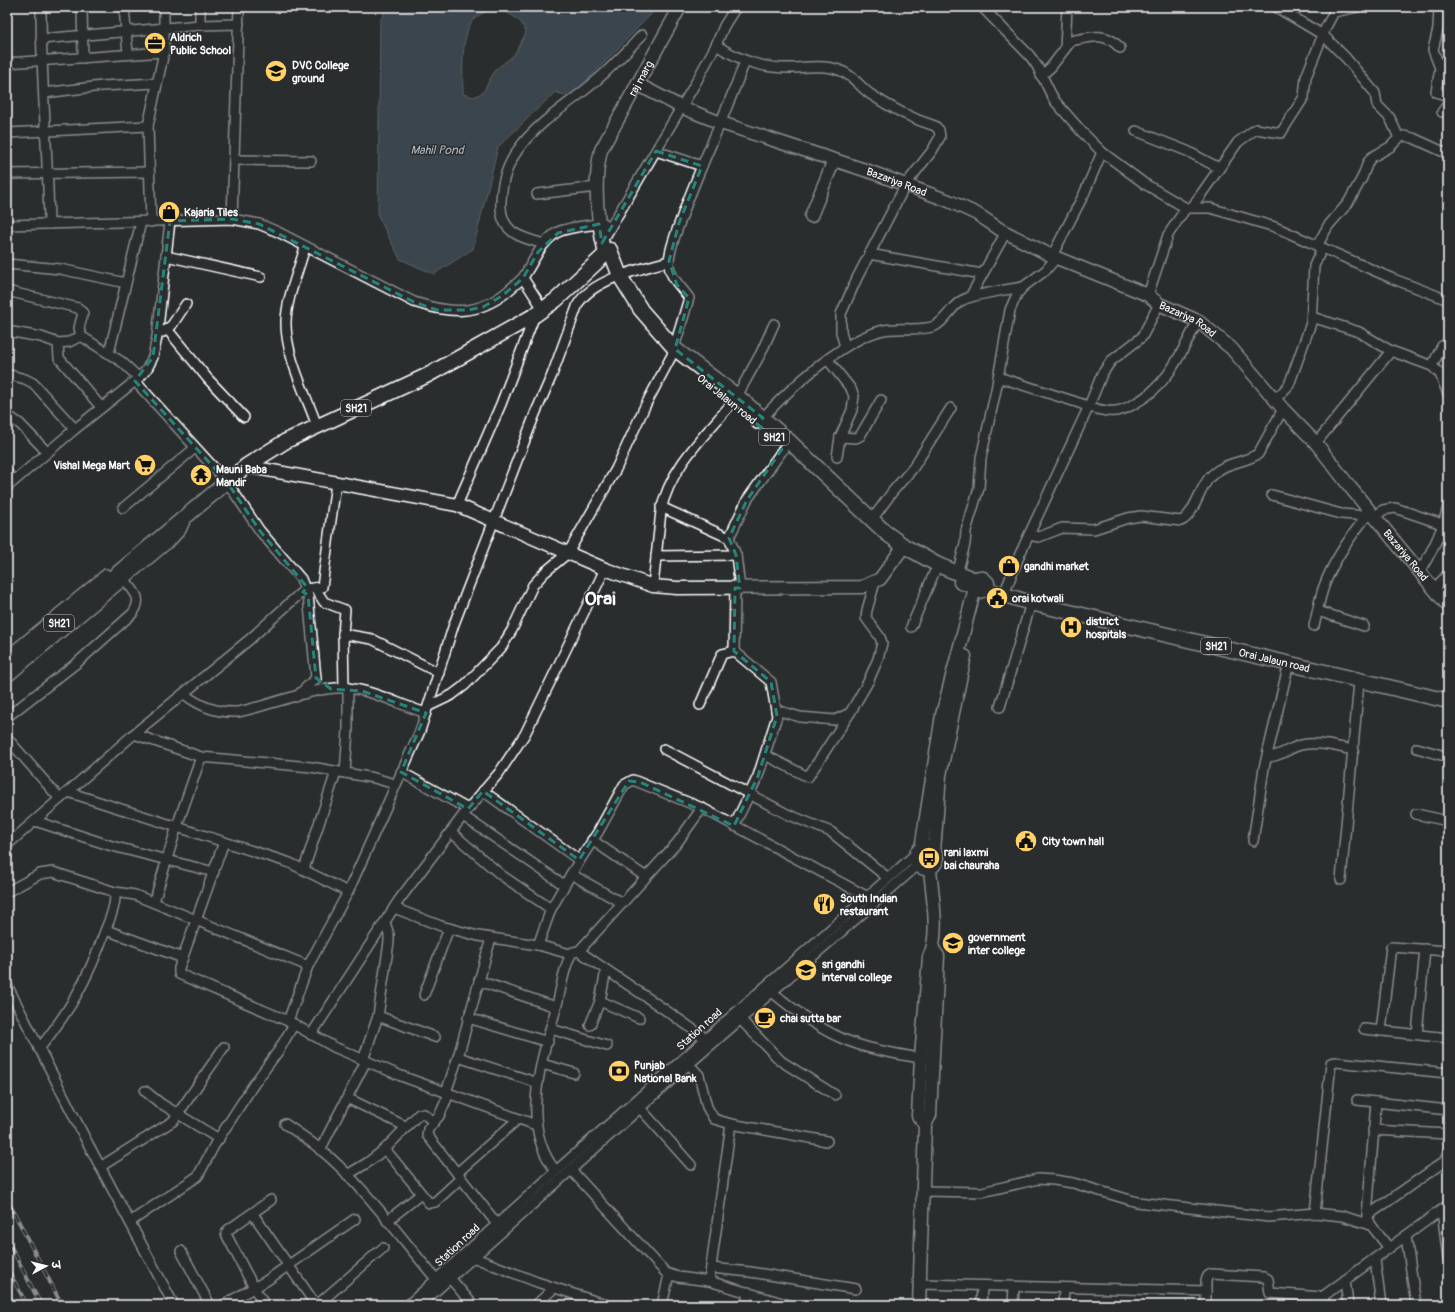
<svg xmlns="http://www.w3.org/2000/svg" width="1455" height="1312" viewBox="0 0 1455 1312" font-family="Pangolin,'Playpen Sans Deva',sans-serif">
<rect width="100%" height="100%" fill="#2a2d2e"/>
<filter id="ink" filterUnits="userSpaceOnUse"><feTurbulence type="fractalNoise" baseFrequency=".025" numOctaves="2"/><feDisplacementMap in="SourceGraphic" scale="8" xChannelSelector="R" yChannelSelector="G"/><feConvolveMatrix kernelMatrix="1 2 1 2 8 2 1 2 1" color-interpolation-filters="sRGB"/></filter>
<g filter="url(#ink)">
<path fill="#516373" stroke="#97a1ab" fill-rule="evenodd" d="M 387,7 L 651,7 L 654,11 L 571,97 L 555,92 L 498,147 L 473,249 L 434,274 L 400,259 L 378,216 L 380,21 ZM 493,8 C 507,12 522,17 526,33 L 514,55 L 495,70 L 483,92 L 474,97 L 463,94 C 463,74 460,34 474,19 C 479,14 488,11 493,8 Z"/>
<g fill="none" stroke-linecap="round" stroke-linejoin="round">
<g stroke="#fff" stroke-width="12">
<g id="street">
<path d="M 41,7 C 41,80 48,152 49,224"/>
<path d="M 82,7 L 83,58"/>
<path d="M 124,7 L 128,54"/>
<path d="M 982,7 L 1030,56 L 1037,66 L 1054,100 L 1082,132 L 1102,152 L 1145,184 L 1186,208 L 1210,208 L 1275,227 L 1391,278 L 1448,300"/>
<path d="M 1276,7 L 1323,35 L 1346,58 L 1375,93 L 1377,105 L 1390,118 L 1399,138"/>
<path d="M 1439,7 L 1438,29 L 1433,50 L 1440,68 L 1436,92 L 1448,96"/>
<path d="M 200,25 L 200,7"/>
<path d="M 41,39 L 200,25 L 239,24"/>
<path d="M 716,45 C 741,61 763,69 794,68 C 808,67 825,65 839,70 C 853,75 859,86 870,94 C 891,108 912,119 935,126 L 939,130 L 940,137 L 932,151 L 906,184 L 857,278 L 841,314 L 841,332 L 845,347"/>
<path d="M 1065,48 L 1067,7"/>
<path d="M 7,63 L 164,52"/>
<path d="M 1041,76 L 1051,67 L 1071,41 C 1090,37 1106,31 1120,48"/>
<path d="M 44,93 L 102,86 L 157,83"/>
<path d="M 1442,112 L 1448,104"/>
<path d="M 1136,131 L 1187,151 L 1219,168"/>
<path d="M 7,133 L 148,126"/>
<path d="M 656,151 L 702,166"/>
<path d="M 234,160 L 311,161"/>
<path d="M 7,174 L 148,172"/>
<path d="M 537,194 L 597,187"/>
<path d="M 1192,207 L 1238,142 L 1256,129 L 1281,133 L 1304,97 L 1306,77 L 1326,27 L 1334,12 L 1358,7"/>
<path d="M 232,219 L 239,7"/>
<path d="M 151,222 L 148,126 L 164,52 L 164,7"/>
<path d="M 7,225 L 232,219 L 259,224 L 278,232 L 414,302 C 450,314 478,316 508,291 C 513,286 520,282 524,276 C 534,261 540,244 556,233 C 569,226 590,226 604,223"/>
<path d="M 606,235 L 695,84 L 716,45 L 724,26 L 736,7"/>
<path d="M 544,244 C 519,237 499,232 501,201 C 503,139 556,116 597,80 C 613,66 628,50 642,35"/>
<path d="M 1317,246 L 1328,226 L 1348,203 L 1362,178 L 1368,162 L 1372,157 L 1390,147 L 1399,138 L 1404,136 L 1413,138 L 1448,154"/>
<path d="M 305,247 C 299,270 287,296 286,321 C 285,355 306,394 317,426"/>
<path d="M 869,254 L 982,274"/>
<path d="M 166,256 L 261,277"/>
<path d="M 1052,256 L 1084,194 L 1102,152"/>
<path d="M 7,264 L 60,269 L 126,283"/>
<path d="M 523,278 L 543,309"/>
<path d="M 7,291 L 78,308 L 83,313 L 79,328 L 81,336 L 122,362 L 139,378"/>
<path d="M 1148,295 L 1168,235 L 1186,208"/>
<path d="M 970,297 L 1006,232"/>
<path d="M 1312,317 L 1359,332 L 1391,351 L 1432,366 L 1440,374 L 1448,394"/>
<path d="M 167,329 L 208,379 L 244,417"/>
<path d="M 7,331 L 41,337 L 58,343 L 69,342 L 81,336"/>
<path d="M 163,332 L 172,325 L 186,304"/>
<path d="M 58,343 L 59,358 L 101,407"/>
<path d="M 109,353 L 141,222"/>
<path d="M 828,360 L 851,389 L 854,396 L 852,410 L 840,437 L 837,457"/>
<path d="M 1432,366 L 1442,346 L 1448,343"/>
<path d="M 7,374 L 25,379 L 33,383 L 75,429"/>
<path d="M 998,377 C 1023,385 1048,393 1073,401 C 1086,405 1102,413 1115,411 C 1122,411 1128,407 1134,404 C 1168,386 1181,353 1198,321"/>
<path d="M 737,396 L 761,353 L 774,324"/>
<path d="M 1275,400 L 1289,385 L 1311,323 L 1314,266 L 1322,248"/>
<path d="M 7,415 L 20,424 L 47,452"/>
<path d="M 757,424 C 786,392 839,342 880,331 C 897,326 920,332 935,326 C 946,320 951,307 961,301 C 970,295 1010,289 1023,287"/>
<path d="M 840,437 L 856,438 L 860,436 L 881,400"/>
<path d="M 1316,443 L 1391,351"/>
<path d="M 7,473 L 14,481"/>
<path d="M 7,487 L 75,429 L 139,378 L 147,369 L 153,357 L 157,337 L 170,221"/>
<path d="M 1272,495 L 1341,514 L 1367,516"/>
<path d="M 457,505 L 501,404 L 535,315"/>
<path d="M 661,507 L 729,538 L 736,555 L 740,588"/>
<path d="M 123,508 L 195,448"/>
<path d="M 1375,517 L 1383,510 L 1395,508 L 1448,526"/>
<path d="M 871,521 L 893,491 L 913,468 L 951,408"/>
<path d="M 1029,535 L 1039,537 L 1062,528 L 1094,529 L 1128,518 L 1141,516 L 1181,521 C 1194,515 1199,490 1209,478 C 1223,462 1241,464 1258,454 L 1283,409"/>
<path d="M 729,538 L 747,500 L 789,441"/>
<path d="M 656,556 L 736,555"/>
<path d="M 1420,571 C 1433,550 1443,530 1448,506"/>
<path d="M 957,574 L 965,544 L 966,531 L 979,488 L 981,458 L 996,390 L 1010,310 L 1017,294 L 1023,287 L 1046,270 L 1056,258"/>
<path d="M 653,586 L 661,511 C 669,469 705,435 732,403"/>
<path d="M 315,588 L 324,602 L 345,610 L 343,634"/>
<path d="M 305,589 L 322,587 L 336,483"/>
<path d="M 1006,589 L 1020,554 L 1089,406 L 1102,374 L 1111,361 L 1142,337 L 1159,304"/>
<path d="M 1434,589 L 1448,574"/>
<path d="M 303,592 L 308,595 L 316,678"/>
<path d="M 1318,611 L 1364,626"/>
<path d="M 1314,626 C 1317,614 1319,601 1323,589 C 1332,562 1352,534 1370,512"/>
<path d="M 911,627 L 934,573"/>
<path d="M 734,651 L 735,588"/>
<path d="M 7,656 L 106,574"/>
<path d="M 7,678 L 172,540 L 181,530 L 187,517"/>
<path d="M 344,688 L 343,634 L 372,639 L 439,673"/>
<path d="M 184,694 C 201,707 217,713 238,712 C 268,706 318,685 348,688 C 374,691 401,705 426,713"/>
<path d="M 296,697 L 316,678"/>
<path d="M 700,705 L 722,654 L 734,651 L 771,682 L 777,716 L 758,776 L 734,826"/>
<path d="M 429,706 L 452,695 L 464,686 L 501,648 L 512,630 L 533,585 L 545,572 L 568,553 L 616,469 L 645,406 L 672,355 L 689,298 C 681,286 668,277 669,261 C 670,245 680,223 685,208 C 704,158 727,111 745,61"/>
<path d="M 1000,707 L 1031,603"/>
<path d="M 776,710 L 800,717 L 835,720 L 850,713"/>
<path d="M 7,717 L 78,662 L 133,613 C 143,598 135,593 125,580"/>
<path d="M 134,734 L 201,757 L 311,767 L 374,778 L 395,784"/>
<path d="M 7,738 L 60,799"/>
<path d="M 1417,748 L 1448,757"/>
<path d="M 664,749 L 787,814 L 831,832 L 888,878"/>
<path d="M 765,755 L 808,777 L 850,713 L 868,682 L 878,659 L 882,643 L 880,637 L 866,618 L 867,610 L 875,582"/>
<path d="M 1267,757 C 1280,757 1289,748 1301,745 C 1318,741 1337,747 1354,750"/>
<path d="M 401,772 L 468,809"/>
<path d="M 345,773 L 348,730 L 348,688"/>
<path d="M 483,791 L 579,860"/>
<path d="M 68,792 L 290,863 L 348,892"/>
<path d="M 1416,814 L 1448,821"/>
<path d="M 463,816 L 564,885"/>
<path d="M 35,821 L 112,846 L 214,872"/>
<path d="M 451,832 L 501,875 L 551,909"/>
<path d="M 592,840 L 646,877"/>
<path d="M 1253,841 L 1264,768 L 1289,663"/>
<path d="M 224,842 L 179,968 L 179,974 L 288,1021 L 334,1047 L 401,1076 L 536,1125"/>
<path d="M 7,845 L 134,734 L 250,639 L 305,589 L 301,579 L 260,531 L 227,482 L 135,381"/>
<path d="M 304,869 L 336,772"/>
<path d="M 571,874 L 622,903"/>
<path d="M 1341,880 L 1359,682"/>
<path d="M 7,892 L 40,874 L 53,872 L 115,892 L 135,895 L 308,966"/>
<path d="M 154,902 L 177,826 L 201,757"/>
<path d="M 394,908 L 441,926 L 478,936 L 538,945 L 570,954"/>
<path d="M 106,930 L 183,958"/>
<path d="M 538,945 L 551,909 L 571,874 L 598,832 L 624,785 L 633,780 L 702,808 L 866,896"/>
<path d="M 579,951 L 677,843 L 702,808"/>
<path d="M 479,981 L 556,1007"/>
<path d="M 7,985 L 86,1140 L 174,1305"/>
<path d="M 772,992 C 793,1009 816,1027 841,1038 C 868,1050 897,1054 925,1059"/>
<path d="M 424,995 L 449,928"/>
<path d="M 600,1001 L 639,1018"/>
<path d="M 378,1016 L 435,1037"/>
<path d="M 468,1018 L 548,1042"/>
<path d="M 741,1020 L 781,1061 L 835,1095"/>
<path d="M 288,1021 L 308,966 L 348,892 L 420,731 L 454,624 L 535,414 L 552,375 L 578,304 C 593,279 641,269 669,261"/>
<path d="M 590,1025 L 600,1001 L 606,970"/>
<path d="M 551,1029 L 607,1046"/>
<path d="M 1364,1029 L 1448,1038"/>
<path d="M 1381,1031 L 1391,947 L 1448,951"/>
<path d="M 1417,1034 L 1425,949"/>
<path d="M 311,1035 L 399,900 L 468,809 L 499,773 L 525,734 L 605,569"/>
<path d="M 39,1049 C 71,1009 88,979 105,931 C 110,919 116,905 115,892"/>
<path d="M 458,1057 L 538,1083"/>
<path d="M 363,1060 L 378,1016 L 389,942 L 389,935 L 385,922"/>
<path d="M 686,1061 L 699,1075 L 707,1107 L 714,1119 L 731,1124 L 827,1141"/>
<path d="M 542,1064 L 574,1073"/>
<path d="M 145,1091 L 160,1103 L 219,1139"/>
<path d="M 446,1092 L 458,1057 L 491,938"/>
<path d="M 449,1094 L 439,1116 L 428,1129 L 427,1135 L 497,1224"/>
<path d="M 347,1098 L 407,1127"/>
<path d="M 1357,1100 L 1448,1110"/>
<path d="M 1376,1102 L 1367,1216 L 1371,1225 L 1389,1248"/>
<path d="M 640,1108 L 691,1165"/>
<path d="M 285,1124 C 297,1132 309,1140 320,1149 C 365,1186 399,1236 436,1279"/>
<path d="M 1373,1130 L 1448,1134"/>
<path d="M 385,1149 L 429,1203 L 435,1202 L 461,1178"/>
<path d="M 320,1150 L 366,1061"/>
<path d="M 100,1167 L 173,1121 L 224,1047"/>
<path d="M 571,1170 L 666,1273 L 678,1277 L 709,1281 L 789,1305"/>
<path d="M 556,1171 C 517,1124 544,1053 558,1001 C 561,988 565,961 573,952 L 579,951 C 621,981 665,1008 706,1039"/>
<path d="M 457,1173 L 517,1120"/>
<path d="M 347,1175 L 367,1163 L 385,1149 L 419,1114 L 424,1114 L 434,1122"/>
<path d="M 923,1191 L 982,1192 L 1038,1179 L 1054,1180 L 1073,1183 L 1137,1202 L 1269,1217 L 1315,1213 L 1342,1216 L 1371,1225"/>
<path d="M 1442,1210 L 1448,1259"/>
<path d="M 1315,1213 L 1331,1063 L 1336,1062 L 1448,1073"/>
<path d="M 253,1214 L 316,1305"/>
<path d="M 1367,1216 L 1445,1161 L 1448,1151"/>
<path d="M 387,1221 L 421,1194"/>
<path d="M 130,1222 L 198,1176 L 215,1144 L 254,1084 L 279,1050 L 294,1024"/>
<path d="M 1406,1236 L 1416,1305"/>
<path d="M 181,1251 L 210,1305"/>
<path d="M 470,1256 L 537,1282 L 607,1305"/>
<path d="M 1375,1259 L 1381,1305"/>
<path d="M 711,1268 L 750,1272 L 856,1289"/>
<path d="M 450,1278 L 473,1305"/>
<path d="M 1345,1280 L 1348,1305"/>
<path d="M 709,1281 L 731,1124"/>
<path d="M 920,1284 L 1206,1291"/>
<path d="M 7,1305 L 8,1304"/>
<path d="M 223,1305 L 266,1281 L 355,1219"/>
<path d="M 265,1305 L 254,1288 L 226,1234 L 228,1230 L 271,1200"/>
<path d="M 317,1305 L 383,1248"/>
<path d="M 408,1305 L 556,1171 L 918,852"/>
<path d="M 420,1305 L 689,1064 L 918,865"/>
<path d="M 536,1305 L 554,1288"/>
<path d="M 662,1305 L 669,1275"/>
<path d="M 746,1305 L 748,1292"/>
<path d="M 981,1305 L 982,1286"/>
<path d="M 1013,1305 L 1014,1287"/>
<path d="M 1063,1305 L 1064,1289"/>
<path d="M 1206,1305 L 1206,1280 L 1208,1276 L 1211,1274 L 1264,1277 L 1268,1279 L 1270,1293 L 1322,1297 L 1326,1305"/>
<path d="M 1311,1305 L 1448,1205"/>
</g>
</g>
<g stroke="#fff" stroke-width="15">
<g id="secondary">
<path id="s1" d="M 637,84 L 681,107 L 721,123 L 871,172 L 949,201 L 977,214 L 1001,230 L 1052,256 L 1148,295 L 1159,304 L 1198,321 L 1231,348 L 1283,409 L 1316,443 L 1350,487 L 1448,606"/>
<path d="M 811,216 L 834,160"/>
<path id="s2" d="M 605,254 C 597,220 593,183 601,150 L 680,7"/>
<path d="M 246,466 L 457,505 L 605,569 L 653,586 L 677,588 L 862,587 L 880,579 L 904,546"/>
<circle cx="926" cy="858" r="11"/>
<path d="M 921,849 L 942,715 L 975,588"/>
<path d="M 934,851 L 940,775 L 965,656"/>
<path d="M 925,1125 L 918,1116 L 921,1058 L 929,957 C 940,936 932,893 930,869"/>
<path d="M 919,1305 L 925,1125 L 930,1115 L 938,956 L 933,949"/>
</g>
</g>
<g stroke="#fff" stroke-width="17">
<g id="primary">
<path d="M 961,582 L 974,586 L 979,591 L 985,589 L 987,583 L 983,579 L 979,578 L 974,582 L 974,586"/>
<path id="s3" d="M 985,589 L 1031,603 L 1448,701"/>
<path d="M 7,666 L 246,466 L 286,441 L 428,375 L 535,315 L 556,300 L 610,250 L 620,276 L 641,310 L 675,349 L 737,396 L 789,441 L 886,533 L 904,546 L 938,565 L 975,580"/>
</g>
</g>
<use href="#street" stroke="#2a2d2e" stroke-width="9"/>
<use href="#secondary" stroke="#2a2d2e" stroke-width="12"/>
<use href="#primary" stroke="#2a2d2e" stroke-width="14"/>
<g stroke="#fff" stroke-width="4">
<g id="rail">
<path d="M 7,1199 L 62,1305"/>
<path d="M 7,1239 L 41,1305"/>
<path d="M 7,1268 L 27,1305"/>
</g>
</g>
<use href="#rail" stroke="#2a2d2e" stroke-width="2.5" stroke-dasharray="8" stroke-linecap="butt"/>
</g>
</g>
<path d="M0 0H1455V1312H0ZM 656,151 L 702,166 L 679,223 L 669,261 L 677,285 L 689,298 L 675,349 L 763,418 L 757,424 L 784,446 L 747,500 L 729,538 L 736,555 L 740,588 L 735,588 L 734,651 L 771,682 L 777,716 L 758,776 L 734,826 L 640,782 L 629,781 L 579,860 L 483,791 L 468,809 L 401,772 L 426,713 L 362,691 L 331,689 L 316,678 L 308,595 L 303,592 L 307,587 L 260,531 L 227,482 L 135,381 L 153,357 L 170,221 L 232,219 L 259,224 L 414,302 L 437,310 L 468,310 L 483,307 L 502,296 L 523,278 L 538,252 L 558,233 L 599,224 L 602,243 Z" fill="#2a2d2e" fill-opacity=".55" fill-rule="evenodd"/>
<path fill="none" stroke="#27847c" stroke-width="3" stroke-dasharray="8 5" stroke-linejoin="round" d="M 656,151 L 702,166 L 679,223 L 669,261 L 677,285 L 689,298 L 675,349 L 763,418 L 757,424 L 784,446 L 747,500 L 729,538 L 736,555 L 740,588 L 735,588 L 734,651 L 771,682 L 777,716 L 758,776 L 734,826 L 640,782 L 629,781 L 579,860 L 483,791 L 468,809 L 401,772 L 426,713 L 362,691 L 331,689 L 316,678 L 308,595 L 303,592 L 307,587 L 260,531 L 227,482 L 135,381 L 153,357 L 170,221 L 232,219 L 259,224 L 414,302 L 437,310 L 468,310 L 483,307 L 502,296 L 523,278 L 538,252 L 558,233 L 599,224 L 602,243 Z"/>
<defs>
<g id="office-disc" transform="scale(1.15)"><circle r="9.5" fill="#ffd166" stroke="#2a2d2e"/><path d="M-6-3h4V-5.5h4V-3h4V5H-6ZM-1-4.5V-3h2v-1.5ZM-6 0V1H6V0Z" fill="#111"/></g>
<g id="university-disc" transform="scale(1.15)"><circle r="9.5" fill="#ffd166" stroke="#2a2d2e"/><path d="M0-5L7-2L0 1L-7-2ZM-4 1L0 2.5L4 1V4Q0 6-4 4Z" fill="#111"/></g>
<g id="shop-disc" transform="scale(1.15)"><circle r="9.5" fill="#ffd166" stroke="#2a2d2e"/><path d="M-5-2.5h2.3a2.7 3.5 0 0 1 5.4 0H5L5.5 6h-11ZM-1.5-2.5h3a1.5 2.3 0 0 0-3 0Z" fill="#111"/></g>
<g id="supermarket-disc" transform="scale(1.15)"><circle r="9.5" fill="#ffd166" stroke="#2a2d2e"/><path d="M-6-5.5h2.5l.6 2H6L4.5 2H-2.5L-4.4-4H-6ZM-1.5 3.2a1.3 1.3 0 1 0 .1 0ZM3 3.2a1.3 1.3 0 1 0 .1 0Z" fill="#111"/></g>
<g id="temple-disc" transform="scale(1.15)"><circle r="9.5" fill="#ffd166" stroke="#2a2d2e"/><path d="M0-6L5-2H3V0L6.5 2.5H4V6H1.5V3h-3V6H-4V2.5H-6.5L-3 0V-2H-5Z" fill="#111"/></g>
<g id="civic-disc" transform="scale(1.15)"><circle r="9.5" fill="#ffd166" stroke="#2a2d2e"/><path d="M-.6-6.5H3V-4.5H.6V-3L4-1V1h2V6H-6V1h2V-1L-.6-3ZM-1.2 2.5V6h2.4V2.5Z" fill="#111"/></g>
<g id="hospital-disc" transform="scale(1.15)"><circle r="9.5" fill="#ffd166" stroke="#2a2d2e"/><path d="M-5-5h3v3.5h4V-5h3V5h-3V1.5h-4V5h-3Z" fill="#111"/></g>
<g id="bus-disc" transform="scale(1.15)"><circle r="9.5" fill="#ffd166" stroke="#2a2d2e"/><path d="M-5-6H5V4H4V6H2V4H-2V6H-4V4H-5ZM-3.5-4V0h7V-4ZM-3.5 1.2v1.5H-2V1.2ZM2 1.2v1.5H3.5V1.2Z" fill="#111"/></g>
<g id="restaurant-disc" transform="scale(1.15)"><circle r="9.5" fill="#ffd166" stroke="#2a2d2e"/><path d="M-5-6h1v4h1v-4h1v4h1v-4h1v5L-1.5 .5V6h-2V.5L-5-1ZM5-6V6H3V1.5H1.5Q1.5-4 5-6Z" fill="#111"/></g>
<g id="cafe-disc" transform="scale(1.15)"><circle r="9.5" fill="#ffd166" stroke="#2a2d2e"/><path d="M-5.5-4.5H6V0H3Q3 3.5 0 3.5H-2.5Q-5.5 3.5-5.5 0ZM3-3.2v2h1.7v-2ZM-6 4.5H4V6H-6Z" fill="#111"/></g>
<g id="bank-disc" transform="scale(1.15)"><circle r="9.5" fill="#ffd166" stroke="#2a2d2e"/><path d="M-6-4H6V4H-6ZM0-2.3a2.3 2.3 0 1 0 0 4.6a2.3 2.3 0 1 0 0-4.6Z" fill="#111"/></g>
</defs>
<g fill-rule="evenodd">
<use href="#office-disc" x="155" y="43"/>
<use href="#university-disc" x="276" y="71"/>
<use href="#shop-disc" x="169" y="212"/>
<use href="#supermarket-disc" x="145" y="465"/>
<use href="#temple-disc" x="201" y="475"/>
<use href="#shop-disc" x="1009" y="566"/>
<use href="#civic-disc" x="997" y="598"/>
<use href="#hospital-disc" x="1071" y="627"/>
<use href="#civic-disc" x="1026" y="841"/>
<use href="#bus-disc" x="929" y="858"/>
<use href="#restaurant-disc" x="824" y="904"/>
<use href="#university-disc" x="953" y="943"/>
<use href="#university-disc" x="806" y="970"/>
<use href="#cafe-disc" x="765" y="1018"/>
<use href="#bank-disc" x="619" y="1071"/>
</g>
<g text-anchor="middle" stroke-width="3" stroke-linejoin="round" paint-order="stroke">
<g fill="#2a2d2e" stroke="#bfc0c0" stroke-width="1">
<rect x="341" y="400" width="30" height="16" rx="3"/>
<rect x="759" y="429" width="30" height="16" rx="3"/>
<rect x="44" y="615" width="30" height="16" rx="3"/>
<rect x="1201" y="638" width="30" height="16" rx="3"/>
</g>
<g font-size="10" font-weight="bold" fill="#fff">
<text x="356" y="412">SH21</text>
<text x="774" y="441">SH21</text>
<text x="59" y="627">SH21</text>
<text x="1216" y="650">SH21</text>
</g>
<g font-size="11" font-weight="bold" fill="#fff" stroke="#2a2d2e" text-anchor="start">
<text x="170" y="41">Aldrich<tspan x="170" dy="13">Public School</tspan></text>
<text x="292" y="69">DVC College<tspan x="292" dy="13">ground</tspan></text>
<text x="184" y="216">Kajaria Tiles</text>
<text x="130" y="469" text-anchor="end">Vishal Mega Mart</text>
<text x="216" y="473">Mauni Baba<tspan x="216" dy="13">Mandir</tspan></text>
<text x="1024" y="570">gandhi market</text>
<text x="1012" y="602">orai kotwali</text>
<text x="1086" y="625">district<tspan x="1086" dy="13">hospitals</tspan></text>
<text x="1042" y="845">City town hall</text>
<text x="944" y="856">rani laxmi<tspan x="944" dy="13">bai chauraha</tspan></text>
<text x="840" y="902">South Indian<tspan x="840" dy="13">restaurant</tspan></text>
<text x="968" y="941">government<tspan x="968" dy="13">inter college</tspan></text>
<text x="822" y="968">sri gandhi<tspan x="822" dy="13">interval college</tspan></text>
<text x="780" y="1022">chai sutta bar</text>
<text x="634" y="1069">Punjab<tspan x="634" dy="13">National Bank</tspan></text>
</g>
<g font-size="11" fill="#fff" stroke="#2a2d2e">
<text dy="4" stroke="none"><textPath href="#s2" startOffset="187">raj marg</textPath></text>
<text dy="4" stroke="none"><textPath href="#s1" startOffset="278">Bazariya Road</textPath></text>
<text dy="4" stroke="none"><textPath href="#s1" startOffset="601">Bazariya Road</textPath></text>
<text transform="translate(727 399) rotate(39)" y="4">Orai Jalaun road</text>
<text dy="4" stroke="none"><textPath href="#s1" startOffset="925">Bazariya Road</textPath></text>
<text dy="4" stroke="none"><textPath href="#s3" startOffset="298">Orai Jalaun road</textPath></text>
<text transform="translate(699 1029) rotate(-42)" y="4">Station road</text>
<text transform="translate(457 1245) rotate(-43)" y="4">Station road</text>
</g>
<g font-size="12" font-style="italic" fill="#b1b9c0" stroke="#2a2d2e">
<text x="437" y="154">Mahil Pond</text>
</g>
<g font-size="19" font-weight="bold" fill="#fff" stroke="#2a2d2e">
<text x="600" y="605">Orai</text>
</g>
</g>
<rect width="1455" height="1312" fill="none" stroke="#2a2d2e" stroke-width="24"/>
<rect x="12" y="12" width="1431" height="1288" fill="none" stroke="#fff" stroke-width="1.5" filter="url(#ink)"/>
<g transform="translate(46 1266) rotate(83)" stroke="#2a2d2e" stroke-width="3" paint-order="stroke">
<path d="M0-3L7 15L0 10L-7 15Z" fill="#ffffff"/>
<text y="-6" font-size="11" font-weight="bold" text-anchor="middle" fill="#ffffff">उ</text>
</g>
</svg>
